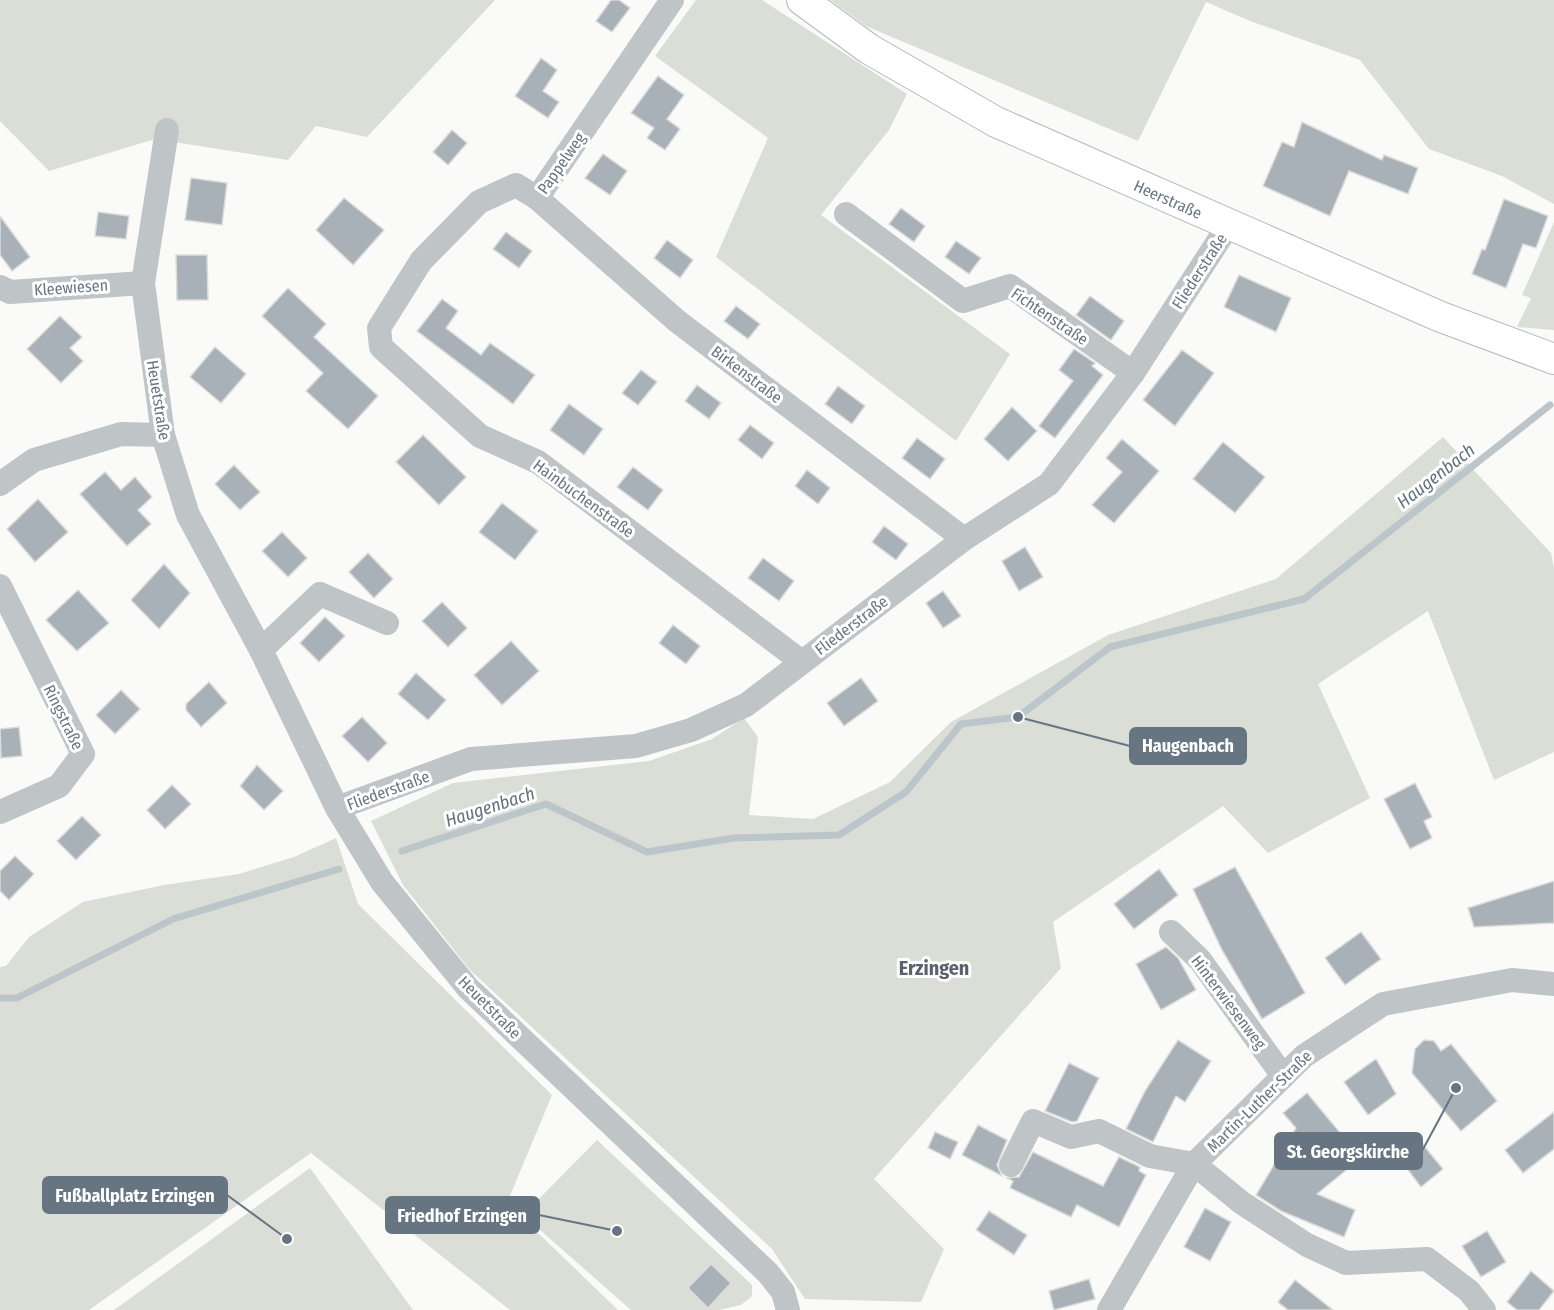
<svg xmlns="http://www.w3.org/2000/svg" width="1554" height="1310" viewBox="0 0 1554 1310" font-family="'Fira Sans Condensed',sans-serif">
<rect width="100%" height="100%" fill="#fafaf8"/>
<g fill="#daded7">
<path d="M 0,0 L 495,0 L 367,137 L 316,126 L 288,160 L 155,139 L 49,171 L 0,121 Z"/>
<path d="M 696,0 L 762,0 L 907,94 L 889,130 L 821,215 L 1010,354 L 956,441 L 716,257 L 768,138 L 655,56 Z"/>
<path d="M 830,0 L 1554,0 L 1554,204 L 1502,176 L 1429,149 L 1360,60 L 1250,21 L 1206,2 L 1138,141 L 866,26 Z"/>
<path d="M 1554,222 L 1554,330 L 1517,327 L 1531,298 L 1522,295 Z"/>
<path d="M 1443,437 L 1551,553 L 1554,568 L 1554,752 L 1494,780 L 1428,611 L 1318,684 L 1370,798 L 1268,853 L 1223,806 L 1053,922 L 1061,968 L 874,1179 L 944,1249 L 921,1302 L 805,1299 L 772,1249 L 470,970 L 403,885 L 371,821 L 453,783 L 649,761 L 712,739 L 744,718 L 758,737 L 749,815 L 813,819 L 890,782 L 951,722 L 1108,635 L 1276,579 Z"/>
<path d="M 336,838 L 358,904 L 552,1095 L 507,1203 L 618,1310 L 510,1310 L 311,1153 L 89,1310 L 0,1310 L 0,967 L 6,966 L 29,937 L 83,902 L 164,885 L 239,874 L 294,857 Z"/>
<path d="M 597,1140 L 752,1285 L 752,1296 L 741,1305 L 719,1310 L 631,1310 L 523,1215 Z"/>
<path d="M 310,1168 L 413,1310 L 114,1310 Z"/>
</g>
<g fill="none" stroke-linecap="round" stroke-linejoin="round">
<g stroke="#bbc5ca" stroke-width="7">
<path d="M 402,851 L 546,804 L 647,852 L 734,838 L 839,835 L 906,792 L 961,724 L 1018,717 L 1110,647 L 1304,599 L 1550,405"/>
<path d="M 0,998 L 17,998 L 173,919 L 339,869"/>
</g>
</g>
<g fill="#a8b1b7" stroke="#dcdcda" stroke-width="1.5">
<path d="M 611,0 L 619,0 L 630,8 L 612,32 L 596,21 Z"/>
<path d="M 541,58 L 557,70 L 543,91 L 559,102 L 548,118 L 515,96 Z"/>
<path d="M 658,76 L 684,95 L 667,119 L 680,129 L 665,150 L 647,138 L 654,128 L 631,113 Z"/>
<path d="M 1302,122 L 1382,160 L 1384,155 L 1418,168 L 1408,194 L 1349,171 L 1330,216 L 1263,186 L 1282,142 L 1294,147 Z"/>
<path d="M 452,130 L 467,143 L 448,165 L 433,152 Z"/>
<path d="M 603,154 L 627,171 L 610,195 L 585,178 Z"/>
<path d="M 191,178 L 227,183 L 222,225 L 185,220 Z"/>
<path d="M 344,198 L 384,230 L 353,265 L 316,230 Z"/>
<path d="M 1504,199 L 1548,216 L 1536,248 L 1523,244 L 1506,288 L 1472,274 L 1482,249 L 1485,250 Z"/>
<path d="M 901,208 L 925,226 L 914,242 L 889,224 Z"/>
<path d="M 98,212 L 129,216 L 126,239 L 95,236 Z"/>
<path d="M 0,216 L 30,257 L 12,271 L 0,255 Z"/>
<path d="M 506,232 L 532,251 L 519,268 L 493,249 Z"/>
<path d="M 667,240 L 693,260 L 680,278 L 654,258 Z"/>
<path d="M 956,241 L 981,258 L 969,274 L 945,257 Z"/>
<path d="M 176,255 L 207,255 L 208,300 L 177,300 Z"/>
<path d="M 1239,275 L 1291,298 L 1276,332 L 1224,307 Z"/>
<path d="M 288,288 L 326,324 L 314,337 L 378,396 L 348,429 L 306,391 L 323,373 L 262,316 Z"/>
<path d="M 1090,296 L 1124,321 L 1111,340 L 1076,315 Z"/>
<path d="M 442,299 L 458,311 L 446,328 L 481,355 L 490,343 L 535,375 L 513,404 L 417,331 Z"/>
<path d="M 736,306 L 760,324 L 748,339 L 724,321 Z"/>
<path d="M 60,316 L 82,337 L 70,348 L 83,361 L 61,383 L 27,349 Z"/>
<path d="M 215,347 L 246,374 L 221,403 L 190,377 Z"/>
<path d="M 1074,349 L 1095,363 L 1092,366 L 1103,375 L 1055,438 L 1039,426 L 1073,381 L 1059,370 Z"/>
<path d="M 1182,350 L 1214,373 L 1175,426 L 1143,400 Z"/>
<path d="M 641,370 L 657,382 L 638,405 L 622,393 Z"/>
<path d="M 697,385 L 721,403 L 709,419 L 685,401 Z"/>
<path d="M 838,386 L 865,406 L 852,424 L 825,404 Z"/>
<path d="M 569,404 L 603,429 L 584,455 L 550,430 Z"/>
<path d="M 1012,407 L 1037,431 L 1008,461 L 984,439 Z"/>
<path d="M 750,425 L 774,443 L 762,459 L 738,440 Z"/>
<path d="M 423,435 L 466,477 L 439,505 L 396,462 Z"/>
<path d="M 917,438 L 945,459 L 930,479 L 902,458 Z"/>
<path d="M 1122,439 L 1159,471 L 1114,523 L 1092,505 L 1122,472 L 1106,458 Z"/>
<path d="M 1223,442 L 1265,477 L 1235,513 L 1193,479 Z"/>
<path d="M 234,465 L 260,492 L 240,510 L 215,484 Z"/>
<path d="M 633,467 L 663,490 L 648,510 L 617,487 Z"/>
<path d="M 807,470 L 830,488 L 818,504 L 795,486 Z"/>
<path d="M 105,472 L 121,490 L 135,477 L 152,497 L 138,510 L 151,524 L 127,546 L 80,494 Z"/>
<path d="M 38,499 L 68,532 L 35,562 L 7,529 Z"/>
<path d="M 502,503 L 538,531 L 515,560 L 479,532 Z"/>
<path d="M 884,526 L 908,544 L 896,560 L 872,542 Z"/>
<path d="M 282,532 L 307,558 L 288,577 L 262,551 Z"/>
<path d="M 1025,547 L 1043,577 L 1019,591 L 1002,561 Z"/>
<path d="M 368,553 L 393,579 L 374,598 L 349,572 Z"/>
<path d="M 763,558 L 794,581 L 779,601 L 748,578 Z"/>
<path d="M 164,564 L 190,593 L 159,629 L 131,600 Z"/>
<path d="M 78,590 L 109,623 L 77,651 L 46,620 Z"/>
<path d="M 943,591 L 961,616 L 943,628 L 926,603 Z"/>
<path d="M 442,602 L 467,628 L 448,647 L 422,621 Z"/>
<path d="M 325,617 L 345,636 L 319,662 L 300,643 Z"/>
<path d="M 673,625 L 700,646 L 686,664 L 659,643 Z"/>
<path d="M 511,641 L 539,671 L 502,705 L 474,675 Z"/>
<path d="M 416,673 L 446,700 L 428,720 L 398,694 Z"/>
<path d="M 861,678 L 878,701 L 844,726 L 827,703 Z"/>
<path d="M 209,682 L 227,703 L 201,727 L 186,710 L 186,704 Z"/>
<path d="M 121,690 L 140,709 L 115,734 L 96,715 Z"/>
<path d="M 362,717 L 387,743 L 368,762 L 342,736 Z"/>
<path d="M 19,727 L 22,756 L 1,758 L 0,729 Z"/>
<path d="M 257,765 L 283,791 L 264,810 L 240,786 Z"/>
<path d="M 1415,783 L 1432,817 L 1424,821 L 1432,838 L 1410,849 L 1384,799 Z"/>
<path d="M 172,785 L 191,804 L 165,829 L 147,810 Z"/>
<path d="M 82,816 L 101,835 L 76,860 L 57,841 Z"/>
<path d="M 15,856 L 34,874 L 9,900 L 0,891 L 0,871 Z"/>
<path d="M 1235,867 L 1305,993 L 1262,1019 L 1222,950 L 1193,889 Z"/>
<path d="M 1159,869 L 1178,895 L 1134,929 L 1114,904 Z"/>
<path d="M 1554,881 L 1554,923 L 1474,927 L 1468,908 Z"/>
<path d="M 1361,932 L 1381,959 L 1345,985 L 1325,958 Z"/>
<path d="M 1166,947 L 1178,958 L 1196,990 L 1161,1010 L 1136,964 Z"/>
<path d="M 1178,1040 L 1211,1061 L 1185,1102 L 1176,1096 L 1153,1142 L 1126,1129 L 1145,1091 Z"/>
<path d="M 1424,1040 L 1434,1041 L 1441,1051 L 1451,1044 L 1497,1101 L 1461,1131 L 1412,1073 L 1415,1049 Z"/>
<path d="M 1376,1059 L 1396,1094 L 1368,1115 L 1344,1082 Z"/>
<path d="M 1069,1063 L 1099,1078 L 1077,1121 L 1072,1122 L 1045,1111 Z"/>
<path d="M 1307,1093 L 1361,1158 L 1317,1194 L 1355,1210 L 1344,1237 L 1281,1211 L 1256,1195 L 1296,1128 L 1283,1113 Z"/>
<path d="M 1554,1112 L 1554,1149 L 1523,1173 L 1505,1150 Z"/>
<path d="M 978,1125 L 1007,1140 L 997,1165 L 1002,1176 L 962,1155 Z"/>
<path d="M 935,1132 L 958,1142 L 950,1159 L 928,1148 Z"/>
<path d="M 1420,1141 L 1443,1169 L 1421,1187 L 1399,1158 Z"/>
<path d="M 1033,1152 L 1103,1186 L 1119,1157 L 1140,1167 L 1139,1171 L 1146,1175 L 1119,1227 L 1077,1205 L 1071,1217 L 1010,1188 L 1013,1181 L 1007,1178 L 1019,1177 Z"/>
<path d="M 1205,1208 L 1231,1222 L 1210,1261 L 1184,1247 Z"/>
<path d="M 989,1211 L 1027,1235 L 1014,1255 L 976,1230 Z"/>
<path d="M 1487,1231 L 1506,1262 L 1481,1277 L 1462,1246 Z"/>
<path d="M 711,1264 L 731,1283 L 708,1308 L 688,1288 Z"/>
<path d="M 1531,1271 L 1554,1291 L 1539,1310 L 1517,1310 L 1507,1302 Z"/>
<path d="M 1089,1279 L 1095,1299 L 1054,1310 L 1049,1291 Z"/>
<path d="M 1295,1280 L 1333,1310 L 1288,1310 L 1278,1302 Z"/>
</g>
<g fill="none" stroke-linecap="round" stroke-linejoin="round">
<g stroke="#b5babe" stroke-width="32">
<path id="major" d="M 802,0 L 869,49 L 996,122 L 1441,317 L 1554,359"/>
</g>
<g stroke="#bfc4c7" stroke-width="24">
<path d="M 672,0 L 537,198 L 516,185 L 479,202 L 421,261 L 379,328 L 381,347 L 480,436 L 538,462 L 802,662"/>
<path d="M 167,130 L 143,283 L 163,435 L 188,515 L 261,650 L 337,808 L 382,882 L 468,988 L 768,1273 L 783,1292 L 788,1310"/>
<path d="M 537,198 L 677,321 L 964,539"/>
<path d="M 846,214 L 963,301 L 1010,286 L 1133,373"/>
<path d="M 0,287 L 10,292 L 143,283"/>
<path d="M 0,484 L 34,460 L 121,434 L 163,435"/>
<path d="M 0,586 L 83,754 L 59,786 L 0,812"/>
<path d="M 261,650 L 320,594 L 387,623"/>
<path d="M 337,808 L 471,759 L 636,746 L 691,730 L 746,705 L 964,539 L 1049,484 L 1133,373 L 1228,226"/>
<path d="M 1171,932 L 1200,960 L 1283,1076"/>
<path d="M 1011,1165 L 1033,1121 L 1071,1137 L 1099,1131 L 1150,1156 L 1194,1164 L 1242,1203 L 1307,1245 L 1346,1263 L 1427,1259 L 1469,1291 L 1484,1310"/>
<path d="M 1109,1310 L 1194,1164 L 1304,1056 L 1383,1004 L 1512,980 L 1554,984"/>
</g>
<use href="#major" stroke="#fff" stroke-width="30"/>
</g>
<g text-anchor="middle" stroke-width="6" stroke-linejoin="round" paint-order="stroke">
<g font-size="16" fill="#667581" stroke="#fff">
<text transform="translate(561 163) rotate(-55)" y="6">Pappelweg</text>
<text transform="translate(1168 199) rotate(24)" y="6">Heerstraße</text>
<text transform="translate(1199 271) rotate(-57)" y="6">Fliederstraße</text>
<text transform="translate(71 287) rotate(-4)" y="6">Kleewiesen</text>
<text transform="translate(1050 316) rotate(34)" y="6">Fichtenstraße</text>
<text transform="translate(747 374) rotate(37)" y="6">Birkenstraße</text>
<text transform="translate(159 400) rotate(81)" y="6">Heuetstraße</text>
<text transform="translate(584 498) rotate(36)" y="6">Hainbuchenstraße</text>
<text transform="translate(851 625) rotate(-37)" y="6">Fliederstraße</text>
<text transform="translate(64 717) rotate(64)" y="6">Ringstraße</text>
<text transform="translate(388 790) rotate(-20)" y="6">Fliederstraße</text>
<text transform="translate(1229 1002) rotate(53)" y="6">Hinterwiesenweg</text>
<text transform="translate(490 1007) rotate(45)" y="6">Heuetstraße</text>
<text transform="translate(1259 1101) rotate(-44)" y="6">Martin-Luther-Straße</text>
</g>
<g font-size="18" font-style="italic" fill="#60737b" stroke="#fff">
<text transform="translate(1436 476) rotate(-38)" y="6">Haugenbach</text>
<text transform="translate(490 807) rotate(-18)" y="6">Haugenbach</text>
</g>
<g font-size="20" font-weight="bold" fill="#58636d" stroke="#fff">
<text x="934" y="975">Erzingen</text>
</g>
</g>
<path fill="none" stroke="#667581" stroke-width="2" d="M1018 717L1130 746M1456 1088L1422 1151M287 1239L227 1195M617 1231L539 1215"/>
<g fill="#667581" stroke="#fff" stroke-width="2">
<circle cx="1018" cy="717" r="6"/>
<circle cx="1456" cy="1088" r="6"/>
<circle cx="287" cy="1239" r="6"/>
<circle cx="617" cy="1231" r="6"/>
</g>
<g fill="#667581" stroke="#667581" stroke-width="2">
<rect x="1130" y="728" width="116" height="36" rx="6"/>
<rect x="1275" y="1133" width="147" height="36" rx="6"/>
<rect x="43" y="1177" width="184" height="36" rx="6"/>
<rect x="386" y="1197" width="153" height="36" rx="6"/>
</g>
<g font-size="18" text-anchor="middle" font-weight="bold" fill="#fff">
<text x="1188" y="752">Haugenbach</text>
<text x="1348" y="1158">St. Georgskirche</text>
<text x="135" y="1202">Fußballplatz Erzingen</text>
<text x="462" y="1222">Friedhof Erzingen</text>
</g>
</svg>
